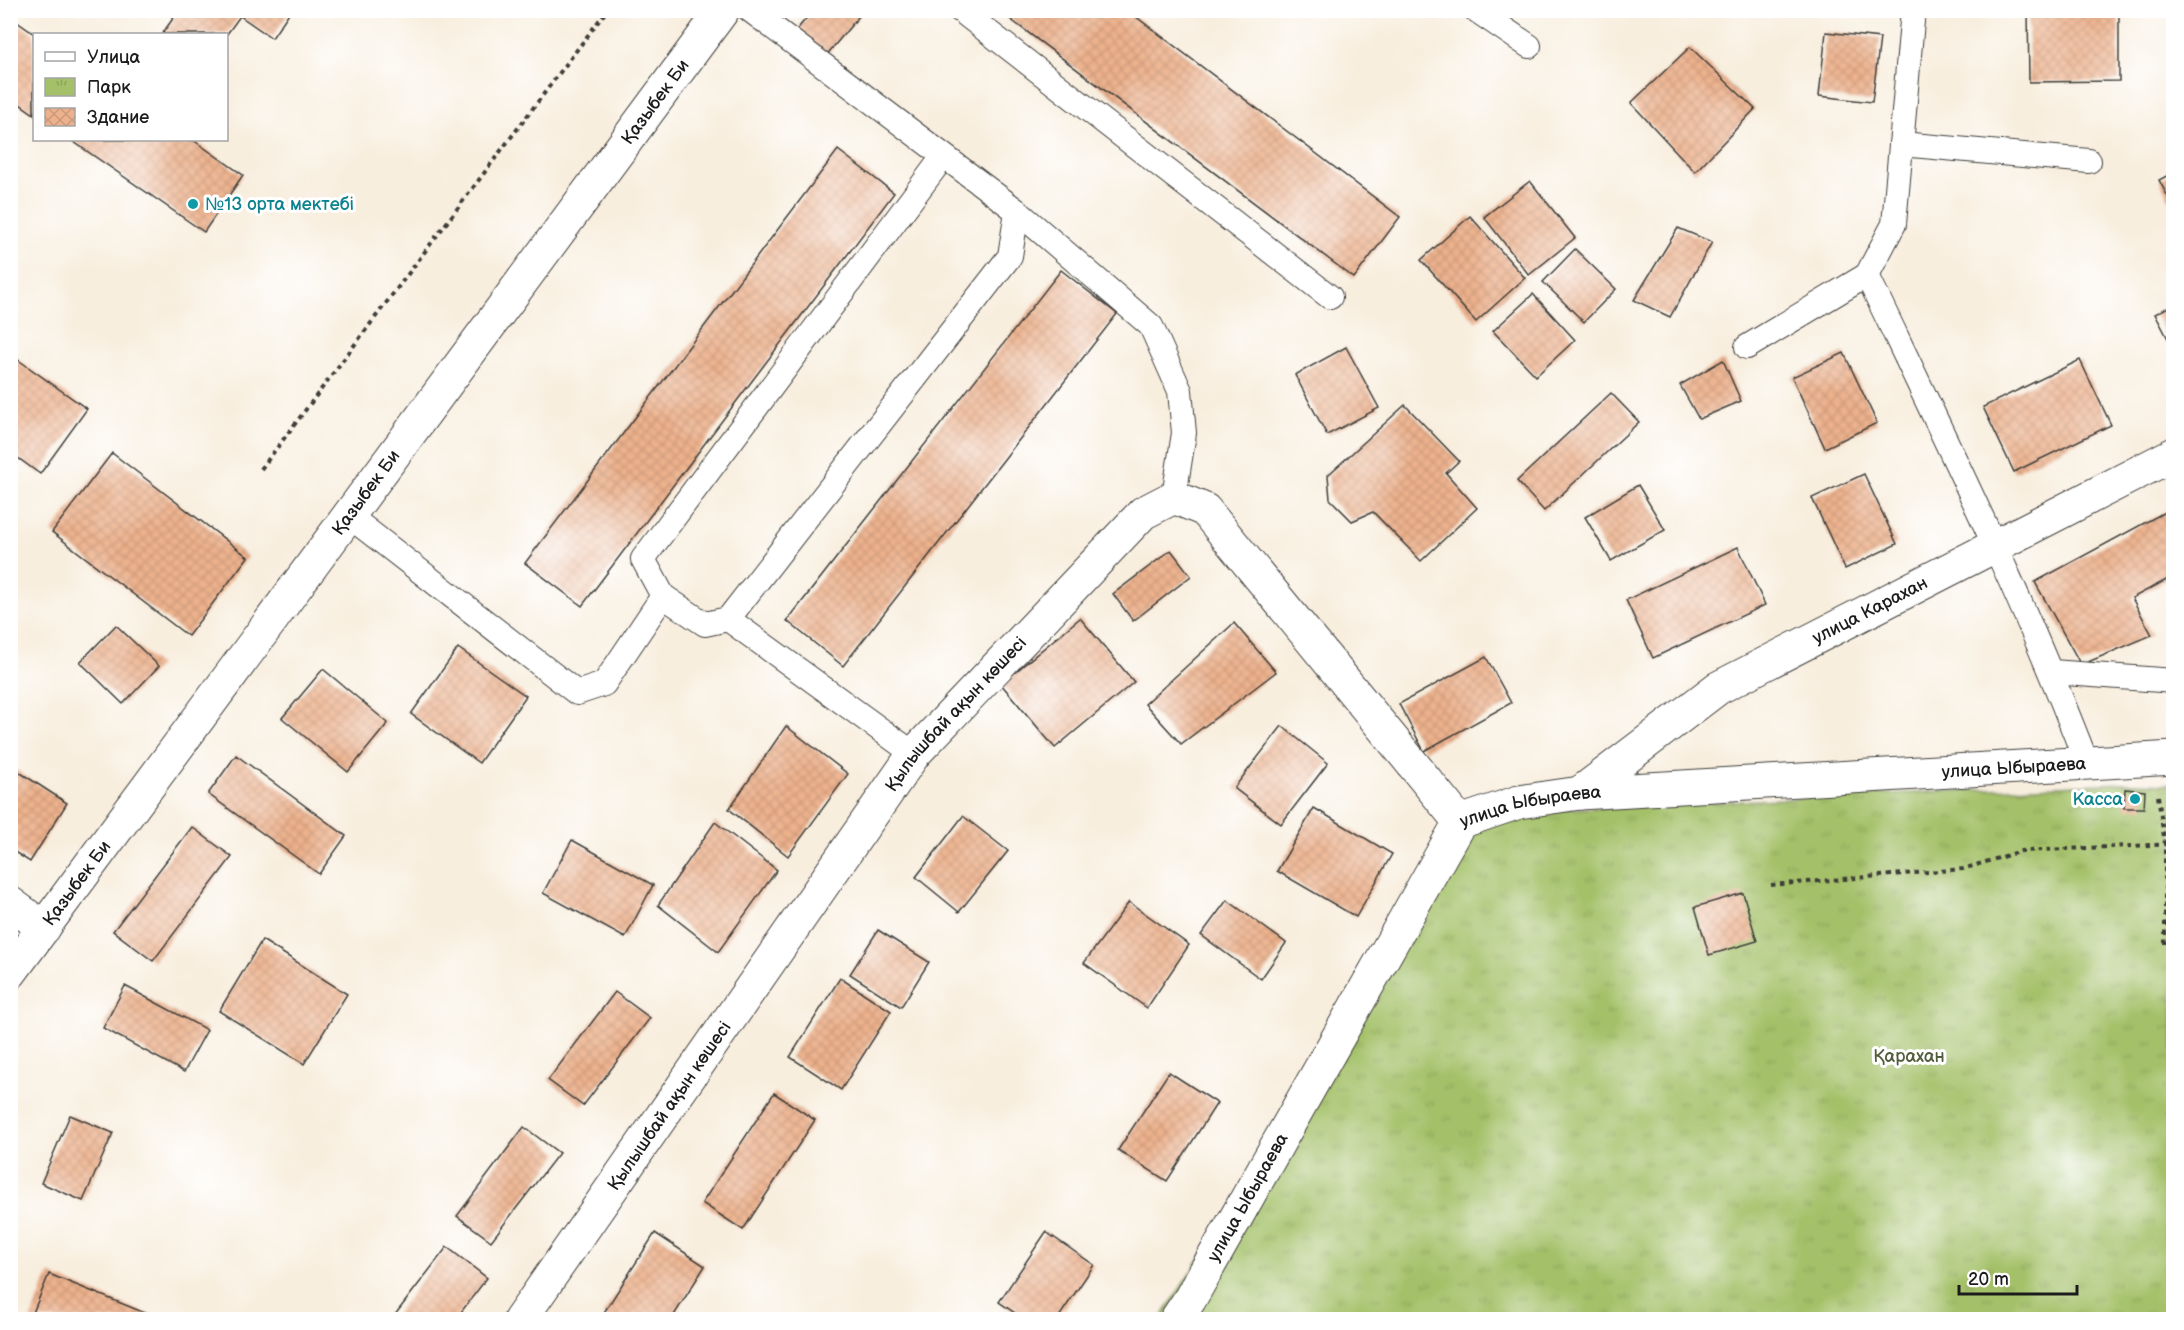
<svg xmlns="http://www.w3.org/2000/svg" width="2184" height="1330" viewBox="0 0 2184 1330" font-family="'Balsamiq Sans',sans-serif">
<defs>
<pattern id="park-tufts" width="24" height="20" patternUnits="userSpaceOnUse" patternTransform="scale(1.5)"><rect width="24" height="20" fill="#a4c169"/><path d="M3 7l-1-3M5 7V3M7 7l1-3M15 17l-1-3M17 17v-4M19 17l1-3" fill="none" stroke="#8da55a"/></pattern>
<pattern id="building-cross-hatch" width="8" height="8" patternUnits="userSpaceOnUse" patternTransform="scale(1.5)"><rect width="8" height="8" fill="#edb28d"/><path d="M0 0l8 8M0 8l8-8" fill="none" stroke="#cb9879"/></pattern>
</defs>
<rect width="100%" height="100%" fill="#fff"/>
<filter id="ink" filterUnits="userSpaceOnUse"><feTurbulence type="fractalNoise" baseFrequency=".0167" numOctaves="2"/><feDisplacementMap in="SourceGraphic" scale="12" xChannelSelector="R" yChannelSelector="G"/><feConvolveMatrix kernelMatrix="1 2 1 2 8 2 1 2 1" color-interpolation-filters="sRGB"/></filter>
<filter id="wash" filterUnits="userSpaceOnUse"><feTurbulence type="fractalNoise" baseFrequency=".008" numOctaves="4" result="noise"/><feDisplacementMap in="SourceGraphic" scale="24" xChannelSelector="R" yChannelSelector="G"/><feGaussianBlur stdDeviation="1.35" result="paint"/><feColorMatrix in="noise" values="0 0 0 0 0 0 0 0 0 0 0 0 0 0 0 0 0 1.4 0 .05"/><feComposite in="paint" operator="in"/></filter>
<g filter="url(#wash)">
<rect width="100%" height="100%" fill="#f8eede"/>
<path fill="url(#park-tufts)" stroke="#606e42" stroke-width="1.5" d="M 2122,783 L 2173,784 L 2173,1319 L 1160,1320 L 1487,813 Z"/>
<g id="blocks">
<g fill="url(#building-cross-hatch)">
<path d="M 179,10 L 291,10 L 272,38 L 240,16 L 227,34 L 162,34 Z"/>
<path d="M 813,10 L 864,10 L 825,57 L 795,32 Z"/>
<path d="M 998,10 L 1127,10 L 1400,217 L 1354,278 Z"/>
<path d="M 2028,10 L 2119,10 L 2119,81 L 2029,82 Z"/>
<path d="M 10,17 L 34,34 L 34,114 L 10,97 Z"/>
<path d="M 1826,32 L 1880,38 L 1872,102 L 1819,96 Z"/>
<path d="M 1690,47 L 1755,109 L 1695,172 L 1631,103 Z"/>
<path d="M 71,140 L 193,140 L 243,175 L 204,232 Z"/>
<path d="M 838,150 L 894,193 L 582,606 L 525,563 Z"/>
<path d="M 2174,172 L 2174,208 L 2159,180 Z"/>
<path d="M 1530,181 L 1575,238 L 1529,275 L 1484,217 Z"/>
<path d="M 1470,216 L 1525,278 L 1476,322 L 1421,260 Z"/>
<path d="M 1678,228 L 1712,242 L 1670,317 L 1634,300 Z"/>
<path d="M 1575,249 L 1616,289 L 1584,322 L 1543,282 Z"/>
<path d="M 1061,270 L 1117,314 L 843,666 L 787,621 Z"/>
<path d="M 1533,294 L 1575,340 L 1536,376 L 1493,331 Z"/>
<path d="M 2174,304 L 2174,350 L 2155,314 Z"/>
<path d="M 1346,347 L 1379,408 L 1327,435 L 1295,375 Z"/>
<path d="M 1844,353 L 1877,423 L 1825,448 L 1792,377 Z"/>
<path d="M 10,354 L 87,409 L 40,474 L 10,452 Z"/>
<path d="M 1723,360 L 1741,401 L 1699,419 L 1680,385 Z"/>
<path d="M 2080,360 L 2111,425 L 2014,472 L 1983,407 Z"/>
<path d="M 1611,393 L 1639,422 L 1544,511 L 1517,481 Z"/>
<path d="M 1405,405 L 1459,461 L 1446,473 L 1477,508 L 1421,561 L 1373,512 L 1352,521 L 1330,499 L 1328,475 Z"/>
<path d="M 112,453 L 248,557 L 188,636 L 52,532 Z"/>
<path d="M 1864,474 L 1897,544 L 1845,569 L 1812,498 Z"/>
<path d="M 1638,485 L 1665,530 L 1611,561 L 1585,517 Z"/>
<path d="M 2174,507 L 2174,576 L 2132,598 L 2152,635 L 2081,665 L 2035,582 Z"/>
<path d="M 1738,547 L 1765,605 L 1653,658 L 1626,600 Z"/>
<path d="M 1171,550 L 1191,576 L 1133,621 L 1113,594 Z"/>
<path d="M 1080,618 L 1134,682 L 1055,748 L 1001,684 Z"/>
<path d="M 1234,623 L 1276,672 L 1181,744 L 1145,704 Z"/>
<path d="M 116,625 L 159,666 L 123,704 L 80,662 Z"/>
<path d="M 458,648 L 526,696 L 479,763 L 411,714 Z"/>
<path d="M 1486,657 L 1511,703 L 1424,751 L 1399,704 Z"/>
<path d="M 323,669 L 388,723 L 348,772 L 282,718 Z"/>
<path d="M 786,726 L 848,774 L 788,856 L 729,809 Z"/>
<path d="M 1282,726 L 1328,763 L 1281,824 L 1234,788 Z"/>
<path d="M 236,755 L 346,836 L 319,874 L 208,794 Z"/>
<path d="M 10,766 L 67,803 L 30,862 L 10,849 Z"/>
<path d="M 2125,789 L 2145,791 L 2144,808 L 2124,808 Z"/>
<path d="M 1314,808 L 1392,854 L 1356,917 L 1277,871 Z"/>
<path d="M 963,816 L 1008,851 L 959,912 L 916,877 Z"/>
<path d="M 715,822 L 777,870 L 718,952 L 658,905 Z"/>
<path d="M 192,827 L 232,857 L 153,961 L 113,931 Z"/>
<path d="M 572,840 L 653,885 L 625,938 L 543,893 Z"/>
<path d="M 1743,893 L 1757,941 L 1709,955 L 1695,907 Z"/>
<path d="M 1227,900 L 1286,943 L 1261,979 L 1201,935 Z"/>
<path d="M 1129,902 L 1189,945 L 1147,1008 L 1084,963 Z"/>
<path d="M 878,930 L 929,962 L 901,1007 L 850,974 Z"/>
<path d="M 262,940 L 347,994 L 304,1064 L 219,1011 Z"/>
<path d="M 840,978 L 891,1011 L 841,1090 L 790,1057 Z"/>
<path d="M 125,986 L 207,1030 L 184,1072 L 103,1028 Z"/>
<path d="M 615,992 L 650,1018 L 583,1106 L 548,1080 Z"/>
<path d="M 1169,1072 L 1217,1103 L 1167,1181 L 1118,1150 Z"/>
<path d="M 774,1093 L 815,1120 L 743,1230 L 702,1203 Z"/>
<path d="M 70,1115 L 113,1133 L 83,1201 L 41,1183 Z"/>
<path d="M 524,1127 L 559,1153 L 491,1241 L 457,1216 Z"/>
<path d="M 1046,1232 L 1094,1265 L 1057,1320 L 1025,1320 L 999,1302 Z"/>
<path d="M 655,1233 L 705,1266 L 671,1320 L 612,1320 L 603,1314 Z"/>
<path d="M 447,1247 L 487,1278 L 455,1320 L 391,1320 Z"/>
<path d="M 49,1274 L 160,1319 L 160,1320 L 30,1320 Z"/>
</g>
</g>
</g>
<g filter="url(#ink)">
<use href="#blocks" fill-opacity="0" stroke="#3d3c39" stroke-width="1.5"/>
<g fill="none" stroke-linecap="round" stroke-linejoin="round">
<g stroke="#3d3c39" stroke-width="26">
<g id="lane">
<path d="M 750,10 L 1017,211 L 1010,256 L 728,619 L 705,624 L 663,596 L 643,559 L 943,157"/>
<path d="M 960,10 L 1330,297"/>
<path d="M 1476,10 L 1529,46"/>
<path d="M 1901,144 L 2089,161"/>
<path d="M 1017,211 L 1151,326 L 1180,391 L 1184,433 L 1174,497"/>
<path d="M 1867,275 C 1944,437 2023,597 2087,764"/>
<path d="M 1747,347 L 1867,275 L 1894,224 L 1913,10"/>
<path d="M 349,516 L 577,693 L 604,684 L 663,596"/>
<path d="M 728,619 L 914,754"/>
<path d="M 2052,672 L 2174,681"/>
</g>
</g>
<g stroke="#3d3c39" stroke-width="35">
<g id="street">
<path id="s1" d="M 1580,793 L 1718,688 L 2174,454"/>
<path d="M 10,903 L 44,928"/>
<path id="s2" d="M 520,1320 L 914,754 L 1143,513 L 1174,497 L 1205,510 L 1460,822"/>
<path id="s3" d="M 1176,1320 L 1190,1299 L 1460,822 L 1519,802 L 1580,793 L 2174,758"/>
</g>
</g>
<g stroke="#3d3c39" stroke-width="35">
<g id="secondary">
<path id="s4" d="M 10,973 L 723,10"/>
</g>
</g>
<g stroke="#3d3c39" stroke-width="4" stroke-dasharray="4.5 4.5" stroke-linecap="butt">
<path d="M 261,469 L 607,10"/>
<path d="M 2158,796 L 2165,844 L 2165,944 L 2174,954"/>
<path d="M 1771,885 L 1963,869 L 2021,851 L 2174,844"/>
</g>
<use href="#lane" stroke="#fff" stroke-width="24"/>
<use href="#street" stroke="#fff" stroke-width="33"/>
<use href="#secondary" stroke="#fff" stroke-width="33"/>
</g>
</g>
<g fill="#0f9aa8" stroke="#fff" stroke-width="2">
<circle cx="193" cy="204" r="6"/>
<circle cx="2135" cy="799" r="6"/>
</g>
<g text-anchor="middle" stroke-width="6" stroke-linejoin="round" paint-order="stroke">
<g font-size="18" fill="#1c1c1c" stroke="#fff">
<text dy="6" stroke="none"><textPath href="#s4" startOffset="1084">Қазыбек Би</textPath></text>
<text dy="6" stroke="none"><textPath href="#s4" startOffset="598">Қазыбек Би</textPath></text>
<text dy="6" stroke="none"><textPath href="#s1" startOffset="344">улица Карахан</textPath></text>
<text dy="6" stroke="none"><textPath href="#s2" startOffset="747">Қылышбай ақын көшесі</textPath></text>
<text dy="6" stroke="none"><textPath href="#s3" startOffset="1132">улица Ыбыраева</textPath></text>
<text dy="6" stroke="none"><textPath href="#s3" startOffset="646">улица Ыбыраева</textPath></text>
<text dy="6" stroke="none"><textPath href="#s4" startOffset="112">Қазыбек Би</textPath></text>
<text dy="6" stroke="none"><textPath href="#s2" startOffset="261">Қылышбай ақын көшесі</textPath></text>
<text dy="6" stroke="none"><textPath href="#s3" startOffset="142">улица Ыбыраева</textPath></text>
</g>
<g font-size="18" fill="#0d838f" stroke="#fff" text-anchor="start">
<text x="205" y="210">№13 орта мектебі</text>
<text x="2123" y="805" text-anchor="end">Касса</text>
</g>
<g font-size="18" fill="#525e3b" stroke="#fff">
<text x="1909" y="1062">Қарахан</text>
</g>
</g>
<rect width="2184" height="1330" fill="none" stroke="#fff" stroke-width="36"/>
<rect x="33" y="33" width="195" height="108" fill="#ffffff" stroke="#a4a4a4" stroke-width="1.5"/>
<rect x="45" y="52" width="30" height="9" fill="#ffffff" stroke="#a4a4a4" stroke-width="1.5"/>
<text x="87" y="63" font-size="18" fill="#1c1c1c">Улица</text>
<rect x="45" y="78" width="30" height="18" fill="url(#park-tufts)" stroke="#a4a4a4" stroke-width="1.5"/>
<text x="87" y="93" font-size="18" fill="#1c1c1c">Парк</text>
<rect x="45" y="108" width="30" height="18" fill="url(#building-cross-hatch)" stroke="#a4a4a4" stroke-width="1.5"/>
<text x="87" y="123" font-size="18" fill="#1c1c1c">Здание</text>
<path d="M1959 1285v9h118v-9" fill="none" stroke="#1c1c1c" stroke-width="3"/>
<text x="1968" y="1285" font-size="18" fill="#1c1c1c" stroke="#ffffff" stroke-width="4.5" paint-order="stroke">20 m</text>
</svg>
